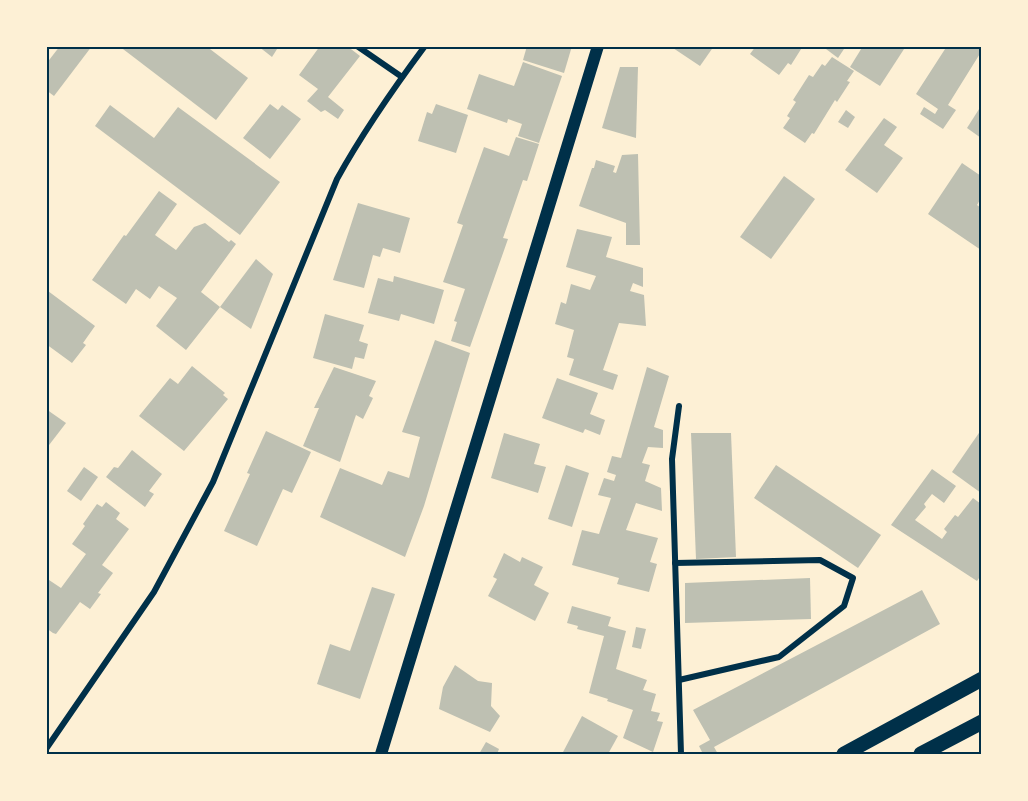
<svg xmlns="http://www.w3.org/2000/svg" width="1028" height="801" viewBox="0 0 1028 801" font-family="'Archivo Narrow',sans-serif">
<rect width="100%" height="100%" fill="#fdf0d5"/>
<g fill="#bec0b2">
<path d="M 60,46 L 92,46 L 54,96 L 46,90 L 46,64 Z"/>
<path d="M 119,46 L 206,46 L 248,78 L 216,120 Z"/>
<path d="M 258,46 L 279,46 L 272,57 Z"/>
<path d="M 320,46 L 347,46 L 360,56 L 328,97 L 344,110 L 338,119 L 325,110 L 321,112 L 307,101 L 318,89 L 299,75 Z"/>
<path d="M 527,46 L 572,46 L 564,73 L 523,60 Z"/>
<path d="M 670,46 L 714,46 L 700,66 Z"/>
<path d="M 756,46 L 803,46 L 791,65 L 788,63 L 779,75 L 750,54 Z"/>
<path d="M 822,46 L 846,46 L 838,58 Z"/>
<path d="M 863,46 L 906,46 L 880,86 L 850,67 Z"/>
<path d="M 947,46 L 978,46 L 981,49 L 981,52 L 948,105 L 956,110 L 943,129 L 920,114 L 924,107 L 935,114 L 938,109 L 916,94 Z"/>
<path d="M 832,57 L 854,71 L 847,81 L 850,82 L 837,102 L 835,100 L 814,134 L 812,133 L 805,143 L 783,128 L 790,118 L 787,116 L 796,102 L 793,100 L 809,75 L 813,77 L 822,64 L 825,66 Z"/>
<path d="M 523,62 L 562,76 L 539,143 L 518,136 L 522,124 L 508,119 L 507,123 L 467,109 L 479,74 L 514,86 Z"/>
<path d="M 620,67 L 638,67 L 636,138 L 602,128 Z"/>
<path d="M 270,104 L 278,110 L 282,105 L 301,119 L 270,159 L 243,138 Z"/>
<path d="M 436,104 L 468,115 L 456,153 L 418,141 L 427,112 L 432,114 Z"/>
<path d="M 110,105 L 154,138 L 178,107 L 280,182 L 240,235 L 95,126 Z"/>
<path d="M 981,106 L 981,138 L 967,128 Z"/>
<path d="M 846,110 L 855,117 L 848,128 L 838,122 Z"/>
<path d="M 884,118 L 897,127 L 884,145 L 903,158 L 877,193 L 845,170 Z"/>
<path d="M 516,137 L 539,144 L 527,181 L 523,180 L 503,238 L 508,239 L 470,347 L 451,341 L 457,322 L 454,321 L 465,289 L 443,282 L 463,225 L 457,223 L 484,147 L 509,156 Z"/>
<path d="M 638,154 L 640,245 L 626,245 L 626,223 L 579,206 L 592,168 L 594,168 L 596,160 L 615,166 L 613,172 L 616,173 L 622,155 Z"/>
<path d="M 962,163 L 981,176 L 981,198 L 977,205 L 981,208 L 981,250 L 928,214 Z"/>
<path d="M 784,176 L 815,199 L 771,259 L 740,237 Z"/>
<path d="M 159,191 L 177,204 L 155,235 L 176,250 L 194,227 L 205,223 L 229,242 L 231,240 L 236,244 L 201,292 L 220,307 L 186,350 L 156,326 L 177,298 L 159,286 L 150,299 L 136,289 L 126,304 L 92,280 L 124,235 L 126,236 Z"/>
<path d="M 358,203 L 410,218 L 400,253 L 383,248 L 380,257 L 373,255 L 364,288 L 333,280 Z"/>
<path d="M 577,229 L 612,237 L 606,257 L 643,268 L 643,287 L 633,283 L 630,291 L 644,295 L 646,326 L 619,323 L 603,370 L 618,375 L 613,390 L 569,375 L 574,359 L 567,357 L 574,330 L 555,324 L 561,302 L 566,304 L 571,284 L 590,290 L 596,276 L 566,267 Z"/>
<path d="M 256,259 L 273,274 L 251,329 L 220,307 Z"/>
<path d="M 394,276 L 444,290 L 434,324 L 401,314 L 399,321 L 368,313 L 378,278 L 393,282 Z"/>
<path d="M 48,291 L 95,326 L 83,343 L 86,345 L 72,363 L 46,344 L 46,293 Z"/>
<path d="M 325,314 L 364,325 L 359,341 L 368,344 L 364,359 L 355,357 L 352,369 L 313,358 Z"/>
<path d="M 435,340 L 470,353 L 424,506 L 405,557 L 320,517 L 340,468 L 382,485 L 388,471 L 409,478 L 420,437 L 402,432 Z"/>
<path d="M 192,366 L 225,393 L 223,395 L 228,399 L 184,451 L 139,416 L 170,378 L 178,384 Z"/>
<path d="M 334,367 L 376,381 L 369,396 L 373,398 L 363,419 L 356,415 L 340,462 L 303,446 L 319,408 L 314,408 Z"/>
<path d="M 647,367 L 669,376 L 654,427 L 663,430 L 663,448 L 648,447 L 642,463 L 650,465 L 645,481 L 661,488 L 662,511 L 636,503 L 626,530 L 658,538 L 650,562 L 657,564 L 649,592 L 617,584 L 619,578 L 572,565 L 582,530 L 599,534 L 611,498 L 598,495 L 604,478 L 614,481 L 616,475 L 607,472 L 612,456 L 621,458 Z"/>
<path d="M 557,378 L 598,393 L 590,414 L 605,420 L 600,435 L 585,429 L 583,433 L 542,418 Z"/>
<path d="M 46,409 L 66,423 L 46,449 Z"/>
<path d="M 981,430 L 981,493 L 952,472 Z"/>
<path d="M 266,431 L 311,452 L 292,493 L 283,489 L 257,546 L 224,531 L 250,474 L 247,473 Z"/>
<path d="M 504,433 L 540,444 L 534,464 L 546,467 L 538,493 L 491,478 Z"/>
<path d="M 691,433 L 731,433 L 736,557 L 696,559 Z"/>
<path d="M 132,450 L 162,474 L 149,491 L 154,494 L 145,507 L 106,477 L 114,467 L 118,468 Z"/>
<path d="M 566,465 L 589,473 L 572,527 L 548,519 Z"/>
<path d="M 776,465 L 881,535 L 858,568 L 754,498 Z"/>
<path d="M 84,467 L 98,477 L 81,501 L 67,491 Z"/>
<path d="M 932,469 L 956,486 L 944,503 L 932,494 L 924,504 L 926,507 L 915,520 L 942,539 L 947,532 L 944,529 L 955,515 L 958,517 L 973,498 L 981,504 L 981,575 L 977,581 L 891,525 Z"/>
<path d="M 106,502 L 120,513 L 116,519 L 129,529 L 102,565 L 113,573 L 98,593 L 101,594 L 90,609 L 80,602 L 56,634 L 53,633 L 46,628 L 46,584 L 49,580 L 61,588 L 86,554 L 72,544 L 85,526 L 83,524 L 97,504 L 102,507 Z"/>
<path d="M 504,553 L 520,562 L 522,557 L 543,567 L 534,585 L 549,593 L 535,621 L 488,596 L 497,579 L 493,577 Z"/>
<path d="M 810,578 L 811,619 L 685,623 L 685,583 Z"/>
<path d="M 372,587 L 395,594 L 360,699 L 317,684 L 330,644 L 350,651 Z"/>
<path d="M 922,590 L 940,624 L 714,747 L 718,754 L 703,754 L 699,746 L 710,740 L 693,710 Z"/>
<path d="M 572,606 L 611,617 L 608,626 L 626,631 L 616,669 L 647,680 L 643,690 L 656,694 L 651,711 L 660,713 L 657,721 L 663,722 L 653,752 L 623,738 L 633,710 L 607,701 L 608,699 L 589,693 L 604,636 L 577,629 L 578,626 L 567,623 Z"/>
<path d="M 636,627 L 646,629 L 641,649 L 632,647 Z"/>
<path d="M 455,665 L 478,681 L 492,683 L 491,706 L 500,716 L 490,732 L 439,709 L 443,687 Z"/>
<path d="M 582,716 L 618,736 L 608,754 L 562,754 Z"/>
<path d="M 486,742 L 499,749 L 497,754 L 479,754 Z"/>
</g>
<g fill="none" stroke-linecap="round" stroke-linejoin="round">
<g stroke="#003049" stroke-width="6">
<path d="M 357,46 L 402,77"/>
<path d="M 679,406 L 672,459 L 681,754"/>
<path d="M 675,563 L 820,560 L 853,578 L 844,606 L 779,657 L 679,680"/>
<path d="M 46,749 L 154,592 L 213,482 L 337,179 C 363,132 393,89 425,46"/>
</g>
<path stroke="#003049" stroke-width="12" d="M 381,754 L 598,46"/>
<g stroke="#003049" stroke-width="15">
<path d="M 844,754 L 982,679"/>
<path d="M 921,754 L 982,722"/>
</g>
</g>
<rect width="1028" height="801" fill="none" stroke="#fdf0d5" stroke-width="96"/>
<rect x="48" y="48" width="932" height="705" fill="none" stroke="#003049" stroke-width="2"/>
</svg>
